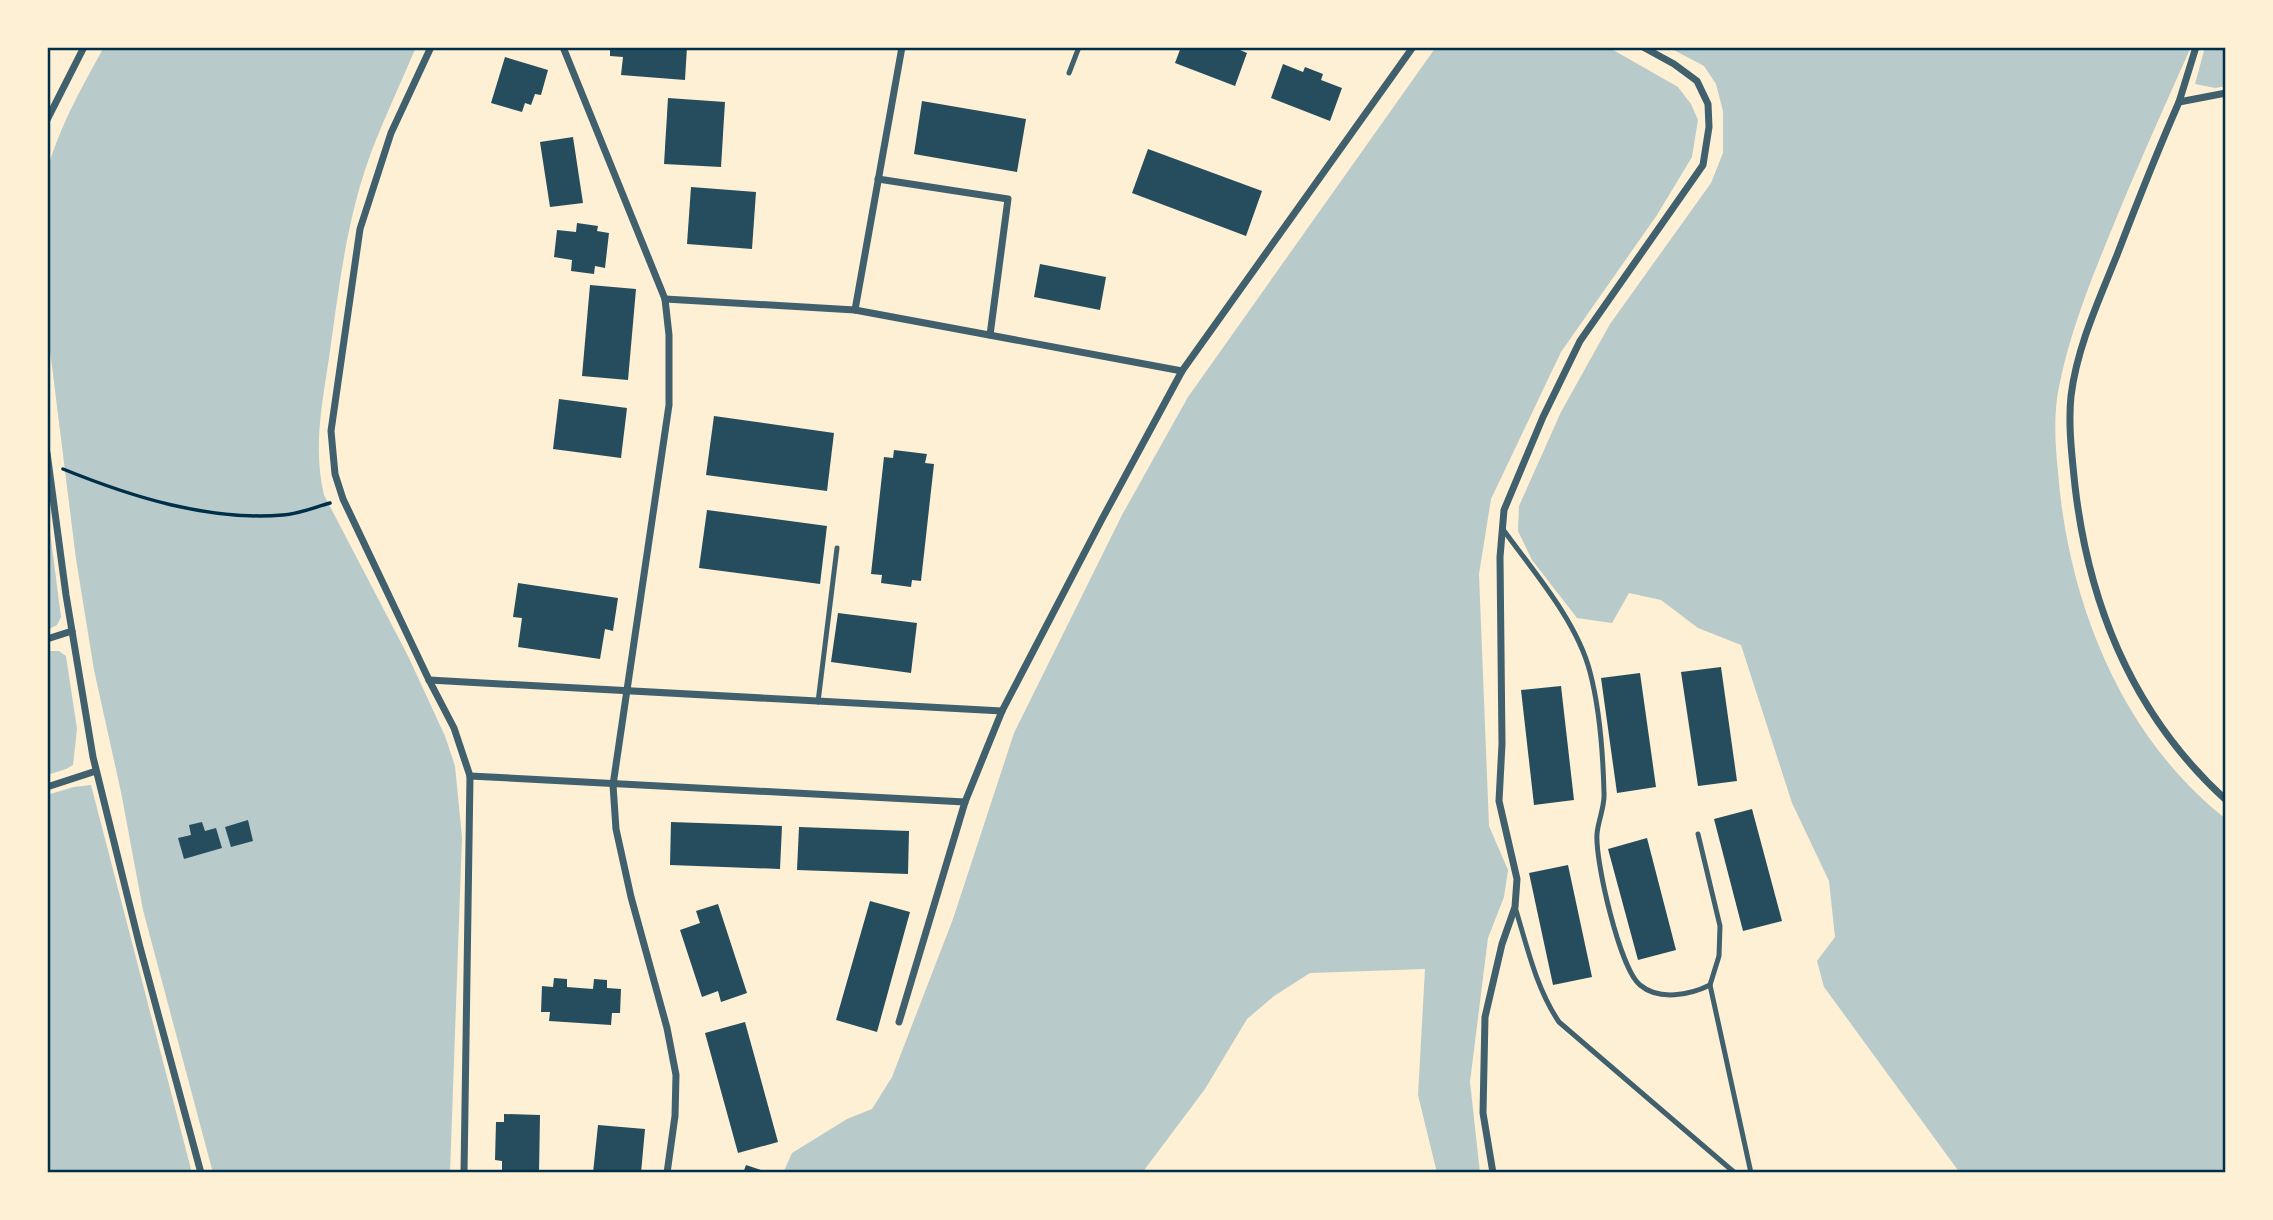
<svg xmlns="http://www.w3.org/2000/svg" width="2273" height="1220" viewBox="0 0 2273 1220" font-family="'Noto Serif',serif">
<rect width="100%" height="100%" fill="#fdf0d5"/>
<g fill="#b9caca">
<path d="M 104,47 L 416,47 C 399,88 379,128 365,170 C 345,231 338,295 329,358 C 322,404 313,449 324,495 L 408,656 L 445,736 L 455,766 L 462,837 L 450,1173 L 213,1173 L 143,910 L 121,792 L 94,670 L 76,559 L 47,326 L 47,171 C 59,127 82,87 104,47 Z"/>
<path d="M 1436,47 L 1608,47 L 1678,87 L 1691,104 L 1698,120 L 1692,157 L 1657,215 L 1561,352 L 1491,499 L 1479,574 L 1489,826 L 1508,870 L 1504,897 L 1488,938 L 1470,1082 L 1480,1173 L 1437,1173 L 1418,1095 L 1425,969 L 1310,973 L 1274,996 L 1247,1019 L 1205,1089 L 1142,1173 L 783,1173 L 792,1153 L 847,1119 L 872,1109 L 892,1077 L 953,919 L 1014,733 L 1122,515 L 1188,397 Z"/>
<path d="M 1668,47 L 2191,47 C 2162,112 2133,176 2107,241 C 2088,287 2070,334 2060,382 C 2053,411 2055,443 2058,472 C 2068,601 2121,737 2226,819 L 2226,1173 L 1960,1173 L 1824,987 L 1817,961 L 1835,937 L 1829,881 L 1792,803 L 1741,645 L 1698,628 L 1661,600 L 1629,593 L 1612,623 L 1577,618 L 1532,560 L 1518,531 L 1519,506 L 1561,412 L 1610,324 L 1711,183 L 1723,153 L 1723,111 L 1716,84 L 1704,66 Z"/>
<path d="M 2205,47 L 2226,47 L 2226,86 L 2215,88 L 2195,84 Z"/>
<path d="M 47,508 L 61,617 L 57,625 L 47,630 Z"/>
<path d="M 47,651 L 59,651 L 66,656 L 77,729 L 73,765 L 66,769 L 47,775 Z"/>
<path d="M 91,785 L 192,1173 L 47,1173 L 47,795 L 74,787 Z"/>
</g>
<g fill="#264d5e">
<path d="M 610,47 L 687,47 L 685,80 L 621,75 L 623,57 L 610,56 Z"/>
<path d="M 1181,47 L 1233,47 L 1247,53 L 1235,86 L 1175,63 Z"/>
<path d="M 505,57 L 548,70 L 541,95 L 535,94 L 531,105 L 525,103 L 522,112 L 491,103 Z"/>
<path d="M 1283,64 L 1303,72 L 1305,67 L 1323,74 L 1321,80 L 1342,88 L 1330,121 L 1271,98 Z"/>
<path d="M 668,98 L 725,102 L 721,167 L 664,164 Z"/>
<path d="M 922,101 L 1026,119 L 1017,172 L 914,154 Z"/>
<path d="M 573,137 L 583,203 L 550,207 L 540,142 Z"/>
<path d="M 1148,149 L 1262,191 L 1246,236 L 1132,193 Z"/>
<path d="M 691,187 L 756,192 L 752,249 L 687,244 Z"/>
<path d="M 577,223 L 598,226 L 597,231 L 609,233 L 605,268 L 595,266 L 594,274 L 571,271 L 572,260 L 554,257 L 557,230 L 576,232 Z"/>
<path d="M 1040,264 L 1106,277 L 1100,310 L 1034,297 Z"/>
<path d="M 590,285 L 636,289 L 628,380 L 582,376 Z"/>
<path d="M 559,399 L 627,408 L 621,458 L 553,449 Z"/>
<path d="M 714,416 L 834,433 L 827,491 L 706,475 Z"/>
<path d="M 894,450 L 927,454 L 925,463 L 934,464 L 921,581 L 912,580 L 911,587 L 881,583 L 882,575 L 871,574 L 884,457 L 893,458 Z"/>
<path d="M 707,510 L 827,526 L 820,584 L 699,568 Z"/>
<path d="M 518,583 L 618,598 L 613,631 L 605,629 L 600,659 L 518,647 L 522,618 L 513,617 Z"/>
<path d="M 838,613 L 917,623 L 911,673 L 831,662 Z"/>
<path d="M 1721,667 L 1737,781 L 1698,786 L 1681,672 Z"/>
<path d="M 1640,673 L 1656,787 L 1617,793 L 1601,678 Z"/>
<path d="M 1561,686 L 1574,800 L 1534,805 L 1521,690 Z"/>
<path d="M 1752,809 L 1782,921 L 1743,931 L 1714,819 Z"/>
<path d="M 248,820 L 253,841 L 231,847 L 225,827 Z"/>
<path d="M 202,822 L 205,831 L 216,828 L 222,848 L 184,859 L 178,838 L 191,835 L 189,825 Z"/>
<path d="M 671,822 L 782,826 L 780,869 L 670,865 Z"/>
<path d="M 799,827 L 909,831 L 908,874 L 797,870 Z"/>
<path d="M 1647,838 L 1676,950 L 1638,960 L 1608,849 Z"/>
<path d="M 1568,865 L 1592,977 L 1553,985 L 1529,873 Z"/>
<path d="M 870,901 L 910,912 L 877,1032 L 836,1020 Z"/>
<path d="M 718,904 L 747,993 L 721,1002 L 718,991 L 702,997 L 680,930 L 700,923 L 696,911 Z"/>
<path d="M 554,978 L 567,979 L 567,987 L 593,989 L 594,979 L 607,980 L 607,988 L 621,989 L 620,1013 L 612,1013 L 611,1025 L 549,1021 L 550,1012 L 541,1012 L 542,986 L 553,987 Z"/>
<path d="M 745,1022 L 778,1142 L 738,1153 L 705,1033 Z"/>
<path d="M 504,1114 L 540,1115 L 539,1173 L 502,1173 L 502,1161 L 495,1160 L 496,1122 L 504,1122 Z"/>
<path d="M 598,1125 L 645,1129 L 641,1173 L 593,1173 Z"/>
<path d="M 746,1165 L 767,1172 L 767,1173 L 743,1173 Z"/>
</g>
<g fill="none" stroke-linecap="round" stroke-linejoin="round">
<path stroke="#003049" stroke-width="3.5" d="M 63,469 C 132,497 208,521 283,515 C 299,514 315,507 330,503"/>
<g stroke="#3f606c" stroke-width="5">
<path d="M 1069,73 L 1079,47"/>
<path d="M 1502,528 C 1533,571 1577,621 1590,672 C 1600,710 1603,753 1604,793 C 1605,807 1598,820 1597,834 C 1595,861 1620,969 1640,985 C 1659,1001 1690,995 1710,985"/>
<path d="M 818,702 L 837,548"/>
<path d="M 1698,834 L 1720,926 L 1719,956 L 1710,985 L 1751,1173"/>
<path d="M 1515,907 C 1527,946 1536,988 1559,1022 L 1735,1173"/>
</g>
<g stroke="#3f606c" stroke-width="7">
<path d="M 431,47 L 391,133 L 360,229 L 331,431 L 335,474 L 343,499 L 429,680 L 454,728 L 470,776 L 464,1173"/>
<path d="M 563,47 L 665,299 L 669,335 L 669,405 L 613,785 L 616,829 L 631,897 L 667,1028 L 676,1075 L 675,1116 L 667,1173"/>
<path d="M 2226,93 L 2179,102 C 2157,152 2137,203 2117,255 C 2099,300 2077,347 2071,396 C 2068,426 2072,456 2075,486 C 2089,607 2135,717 2226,800"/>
<path d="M 2179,102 L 2196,47"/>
<path d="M 47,120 L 84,47"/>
<path d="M 878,179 L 1008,199 L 990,335"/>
<path d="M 665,299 L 855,310 L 1182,371"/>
<path d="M 855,310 L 902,47"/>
<path d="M 47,453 L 66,595 L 93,757 L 140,947 L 201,1173"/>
<path d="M 47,639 L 72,631"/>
<path d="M 429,680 L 1002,711"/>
<path d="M 470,776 L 965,802"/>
<path d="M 47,787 L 96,771"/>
<path d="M 899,1022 L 965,802 L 1002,711 L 1101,521 L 1182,371 L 1413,47"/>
<path d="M 1493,1173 L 1483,1113 L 1485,1017 L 1502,944 L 1515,907 L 1517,879 L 1499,801 L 1502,744 L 1500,557 L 1504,510 L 1543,417 L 1580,341 L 1703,165 L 1709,127 L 1708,104 L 1697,81 L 1674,64 L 1643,47"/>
</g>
</g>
<rect width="2273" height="1220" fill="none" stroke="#fdf0d5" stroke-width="98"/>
<rect x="49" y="49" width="2175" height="1122" fill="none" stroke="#003049" stroke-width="2.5"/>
</svg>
